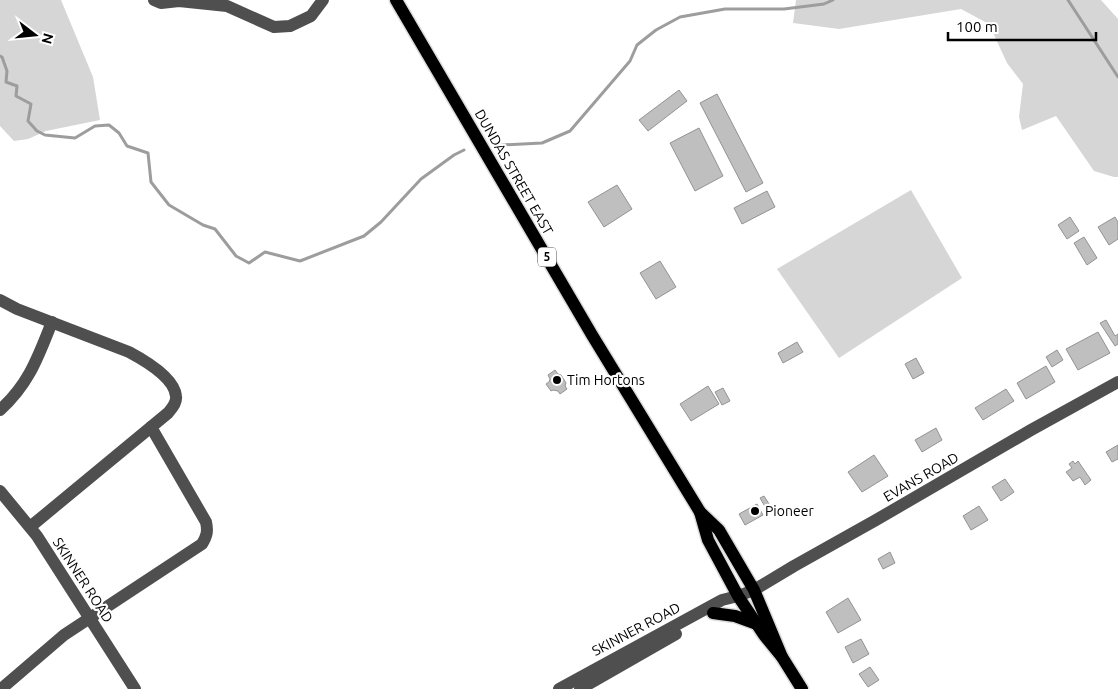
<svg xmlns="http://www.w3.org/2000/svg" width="1118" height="689" viewBox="0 0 1118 689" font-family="Ubuntu,sans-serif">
<rect width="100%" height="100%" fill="#fff"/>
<g fill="#d6d6d6">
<path d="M 0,0 L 61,0 L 93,77 L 100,120 L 46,131 L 28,139 L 14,141 L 0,126 Z"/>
<path d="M 796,0 L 1101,0 L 1118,19 L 1118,177 L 1114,177 L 1094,171 L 1056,116 L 1022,130 L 1019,117 L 1023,84 L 1007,63 L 989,24 L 961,9 L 839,29 L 793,23 Z"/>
<path d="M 911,190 L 962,278 L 839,358 L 777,269 Z"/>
</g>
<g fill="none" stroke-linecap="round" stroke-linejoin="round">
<g stroke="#9d9d9d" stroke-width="3">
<path d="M 1068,0 L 1118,77"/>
<path d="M 0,56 L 2,57 L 7,71 L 6,82 L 17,86 L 16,96 L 31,104 L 28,121 L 37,131 L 45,135 L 75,138 L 95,126 L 109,125 L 119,133 L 127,146 L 148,153 L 151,182 L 169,205 L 203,225 L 215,229 L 236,256 L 249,263 L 265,252 L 300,261 L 364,236 L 381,222 L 421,179 L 454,155 L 464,150"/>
<path d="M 501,145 L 542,143 L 570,131 L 630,61 L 637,45 L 656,30 L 680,17 L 725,9 L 784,9 L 824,4 L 833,0"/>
</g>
</g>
<g fill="#bfbfbf" stroke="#939393">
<path d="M 679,90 L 687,101 L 648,131 L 639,120 Z"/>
<path d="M 717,94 L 763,183 L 746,192 L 700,103 Z"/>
<path d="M 699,128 L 723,176 L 695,191 L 670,143 Z"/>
<path d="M 617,185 L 632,209 L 604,227 L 588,202 Z"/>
<path d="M 767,191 L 775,207 L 742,224 L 734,208 Z"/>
<path d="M 1070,217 L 1079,231 L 1067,239 L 1058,225 Z"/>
<path d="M 1115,217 L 1118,222 L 1118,239 L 1109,245 L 1098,227 Z"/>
<path d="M 1084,237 L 1097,258 L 1087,265 L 1074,243 Z"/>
<path d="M 660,261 L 676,287 L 656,299 L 640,273 Z"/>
<path d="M 1106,320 L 1115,336 L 1118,334 L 1118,344 L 1115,346 L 1100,323 Z"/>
<path d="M 1098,332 L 1110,353 L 1078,370 L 1066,349 Z"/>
<path d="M 797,342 L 803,352 L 783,363 L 778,353 Z"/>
<path d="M 1057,350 L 1063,360 L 1052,367 L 1046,357 Z"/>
<path d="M 916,358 L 924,373 L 913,379 L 905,364 Z"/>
<path d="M 1046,366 L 1055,382 L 1026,399 L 1017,383 Z"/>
<path d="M 555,370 L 558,374 L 561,375 L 566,383 L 565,386 L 567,389 L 560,394 L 558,391 L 553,390 L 551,391 L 546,384 L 549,382 L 550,379 L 548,375 Z"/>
<path d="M 708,386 L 719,404 L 691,421 L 680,404 Z"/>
<path d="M 723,388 L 730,401 L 722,405 L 715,392 Z"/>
<path d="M 1006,389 L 1014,401 L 983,420 L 975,408 Z"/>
<path d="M 936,428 L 942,440 L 922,452 L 915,440 Z"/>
<path d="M 1118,445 L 1118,459 L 1112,462 L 1106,452 Z"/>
<path d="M 874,455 L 888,476 L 862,492 L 848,472 Z"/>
<path d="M 1073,461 L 1075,464 L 1078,461 L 1091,480 L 1085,485 L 1080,477 L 1073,481 L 1066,472 L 1072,468 L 1069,464 Z"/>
<path d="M 1005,479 L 1014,492 L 1001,501 L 992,487 Z"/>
<path d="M 764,496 L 771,507 L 767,510 L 760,498 Z"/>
<path d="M 757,504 L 763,515 L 745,525 L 739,514 Z"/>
<path d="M 979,506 L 988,520 L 971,530 L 963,516 Z"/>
<path d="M 890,552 L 895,563 L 883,569 L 878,559 Z"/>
<path d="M 848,598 L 861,620 L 838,633 L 826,612 Z"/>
<path d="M 861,639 L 869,654 L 853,663 L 845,647 Z"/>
<path d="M 870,667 L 879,680 L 868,687 L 859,674 Z"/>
</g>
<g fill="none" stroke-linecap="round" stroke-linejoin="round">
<g stroke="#dbdbdb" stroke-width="15">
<g id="major">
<path d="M 396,0 L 592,335 L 700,512 L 719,530 L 754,590 L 782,657"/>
<path d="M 700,512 L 708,540 L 738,596 L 764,635 L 782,657 L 802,689"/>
<path d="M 713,613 L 735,616 L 757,624"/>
</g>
</g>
<g stroke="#4f4f4f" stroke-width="12">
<path d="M 154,0 L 161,3 L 179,1 L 227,6 L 274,27 L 290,26 L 311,16 L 323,0"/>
<path d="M 0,300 L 17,309 L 129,352 C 144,360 174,377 176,396 C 177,403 172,408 168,413 L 30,527"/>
<path d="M 0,410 C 29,384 38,357 52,322"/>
<path d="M 0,491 L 37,536 L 135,689"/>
<path d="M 1,689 L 64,635 L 202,544 C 207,536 208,531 206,522 L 151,427"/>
<path d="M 559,689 L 722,600 L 738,596 L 754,590 L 794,566 L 876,520 L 1031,430 L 1118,382"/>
<path d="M 580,689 L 676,634"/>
</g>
<use href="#major" stroke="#000" stroke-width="12"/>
</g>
<g fill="#000" stroke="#fff" stroke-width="2">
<circle cx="557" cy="380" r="5"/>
<circle cx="755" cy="511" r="5"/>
</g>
<g text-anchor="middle" stroke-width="4.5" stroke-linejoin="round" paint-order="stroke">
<rect fill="#fff" stroke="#4c4c4c" stroke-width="1" x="538" y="247.5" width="18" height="19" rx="4"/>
<g font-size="12" font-weight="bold" fill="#000">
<text x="547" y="261">5</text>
</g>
<g font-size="14" fill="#000" stroke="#fff">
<text transform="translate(514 172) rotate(60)" y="5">DUNDAS STREET EAST</text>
<text transform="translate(921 477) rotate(-30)" y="5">EVANS ROAD</text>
<text transform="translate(83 580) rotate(57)" y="5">SKINNER ROAD</text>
<text transform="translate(636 629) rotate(-28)" y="5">SKINNER ROAD</text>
</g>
<g font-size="14" fill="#000" stroke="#fff" text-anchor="start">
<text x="567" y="385">Tim Hortons</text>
<text x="765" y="516">Pioneer</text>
</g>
</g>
<g transform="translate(35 35) rotate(106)" stroke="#ffffff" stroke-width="4" paint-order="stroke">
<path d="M0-4L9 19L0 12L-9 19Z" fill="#000000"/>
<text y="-8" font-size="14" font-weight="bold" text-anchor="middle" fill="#000000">N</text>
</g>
<path d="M948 32v8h148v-8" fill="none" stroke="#000000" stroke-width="2.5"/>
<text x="956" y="32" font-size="15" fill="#000000" stroke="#ffffff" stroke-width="4" paint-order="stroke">100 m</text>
</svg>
